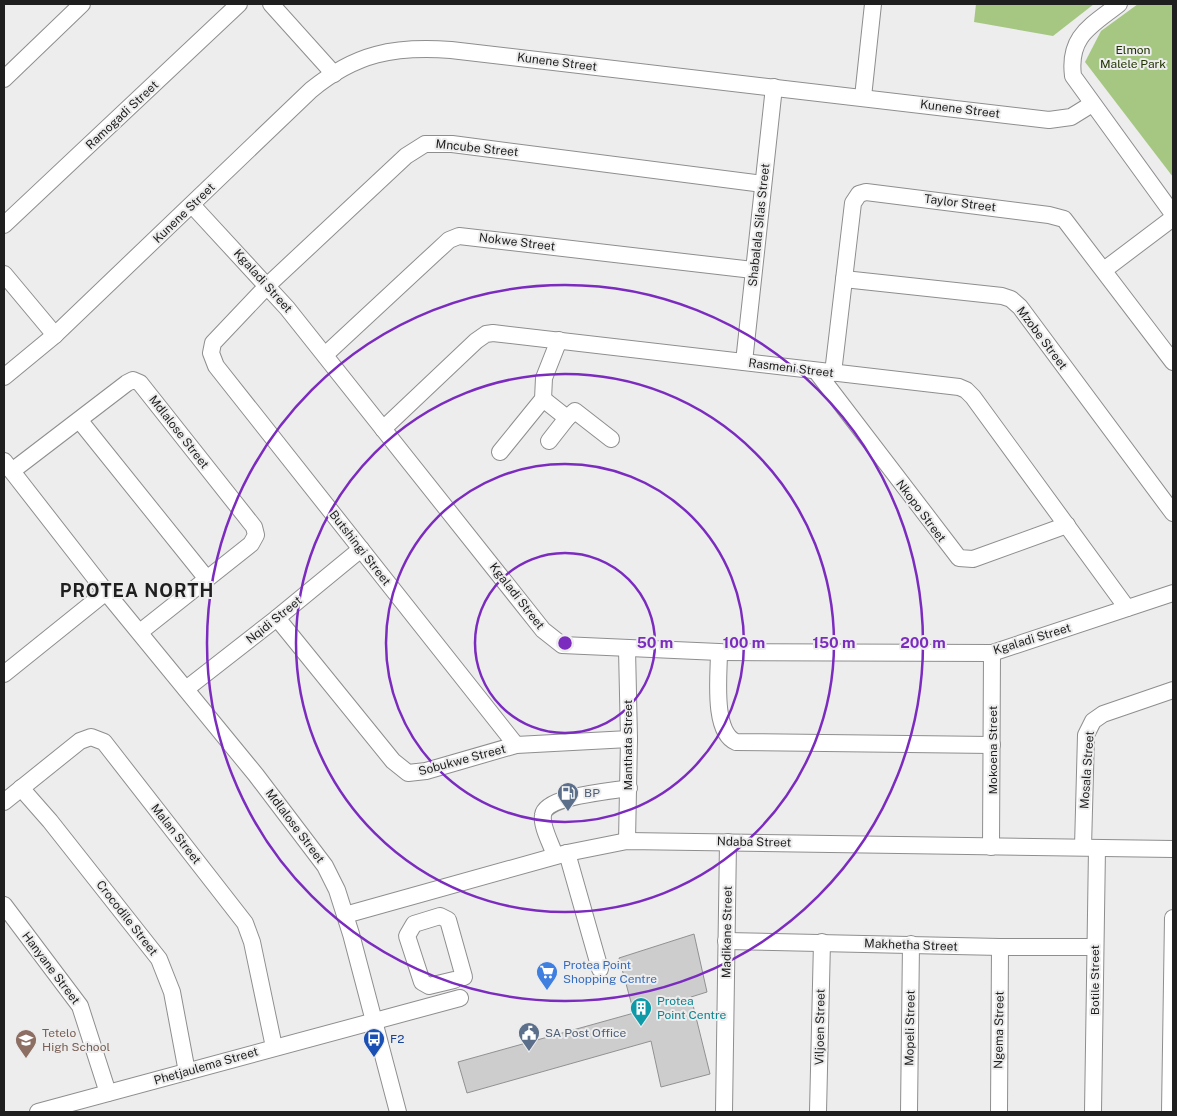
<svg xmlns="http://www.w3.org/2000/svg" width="1177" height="1116" viewBox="0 0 1177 1116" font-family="'Public Sans',sans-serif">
<rect width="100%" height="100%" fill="#ededee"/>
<g fill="#a5c781">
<path d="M 976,4 L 1094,4 L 1053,36 L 974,22 Z"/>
<path d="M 1138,4 L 1173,4 L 1173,177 L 1085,62 L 1101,31 Z"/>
</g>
<path fill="#cdcdce" stroke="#919192" d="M 694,934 L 707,992 L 691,997 L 710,1074 L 661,1087 L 651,1041 L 467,1093 L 458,1062 L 634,1013 L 619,958 Z"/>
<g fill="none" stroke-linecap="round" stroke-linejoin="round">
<g stroke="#8e8e8f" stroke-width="18">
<g id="minor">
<path d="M 271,4 L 334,74"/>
<path d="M 1119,4 C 1091,26 1068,36 1073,76 L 1173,214"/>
<path d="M 4,79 L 82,4"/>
<path d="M 863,97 L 873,4"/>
<path d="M 192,205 L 287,308 L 543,630 L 562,645 L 719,652 L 992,653 L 1173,593"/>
<path d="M 4,225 L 239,4"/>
<path d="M 1104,270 L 1173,218"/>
<path d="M 4,274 L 55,335"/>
<path d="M 844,279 L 1002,296 L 1011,299 L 1020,307 L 1173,513"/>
<path d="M 325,355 L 436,252 L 449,240 L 459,236 L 753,270"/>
<path d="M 744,362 L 774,87"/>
<path d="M 816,371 L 959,558 L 973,559 L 1067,525"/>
<path d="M 833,373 L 853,203 L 859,194 L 866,192 L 1049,215 L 1064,219 L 1173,362"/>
<path d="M 4,377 L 55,335 L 311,90 C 356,53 394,46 451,50 L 1049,120 L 1071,117 L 1092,104"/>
<path d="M 543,399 L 567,418 L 549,441"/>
<path d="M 567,418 L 575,411 L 611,439"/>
<path d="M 80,421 L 207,579"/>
<path d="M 383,429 L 476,341 L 486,334 L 493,333 L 959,387 L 966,390 L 973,397 L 1127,608"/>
<path d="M 500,452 L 543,399 L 544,378 L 559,340"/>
<path d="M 4,461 L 106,592 L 256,775 L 325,866 L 337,890 L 351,934 L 398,1112"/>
<path d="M 12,471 L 127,383 L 133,380 L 140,383 L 254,527 L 256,535 L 251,544 L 140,632"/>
<path d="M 277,618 L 393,761 L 408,773 L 426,771 L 516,745 L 629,739"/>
<path d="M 627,649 L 629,739 L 627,841"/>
<path d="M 719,652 C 719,674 712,732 736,742 L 992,745"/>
<path d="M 4,674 L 106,592"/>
<path d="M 186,689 L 277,618 L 361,549"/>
<path d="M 516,745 L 216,366 L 211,353 L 213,343 L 268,285 L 406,156 L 425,144 L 452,144 L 763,184"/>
<path d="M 21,788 L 50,821 L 159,959 L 172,992 L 187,1072"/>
<path d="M 4,802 L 80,741 L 91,737 L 104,742 L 245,923 L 252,942 L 274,1047"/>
<path d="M 991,847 L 992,653"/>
<path d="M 1083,847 L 1086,735 L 1093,721 L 1103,714 L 1173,690"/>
<path d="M 567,853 L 600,969"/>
<path d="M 555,856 C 552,845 541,827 543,815 C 545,796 613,791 629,788"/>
<path d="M 4,905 L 80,1006 L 108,1093"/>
<path d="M 345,915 L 567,853 L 627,841 L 1173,849"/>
<path d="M 726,941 L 1000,947 L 1095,947"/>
<path d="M 454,980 L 429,986 L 422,982 L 407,936 L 414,924 L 440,916 L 448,920 L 464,977"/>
<path d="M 38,1112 L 460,998"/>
<path d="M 724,1112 L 728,842"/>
<path d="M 818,1112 L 822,942"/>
<path d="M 909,1112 L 911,944"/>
<path d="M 999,1112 L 1000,947"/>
<path d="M 1093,1112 L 1097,848"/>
<path d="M 1170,1112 L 1173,918"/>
</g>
</g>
<use href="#minor" stroke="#fff" stroke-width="16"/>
</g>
<g fill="none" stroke="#7b2cbf" stroke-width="2.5">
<circle cx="565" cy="643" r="90"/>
<circle cx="565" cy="643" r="179"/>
<circle cx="565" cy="643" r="269"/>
<circle cx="565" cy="643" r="358"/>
</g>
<defs>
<g id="fuel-pin" transform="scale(1.125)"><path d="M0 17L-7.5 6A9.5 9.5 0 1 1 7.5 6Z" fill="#5c6f8a" stroke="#ededee"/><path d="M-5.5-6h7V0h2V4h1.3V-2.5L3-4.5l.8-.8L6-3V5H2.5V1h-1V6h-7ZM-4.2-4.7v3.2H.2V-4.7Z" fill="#fff"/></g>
<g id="supermarket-pin" transform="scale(1.125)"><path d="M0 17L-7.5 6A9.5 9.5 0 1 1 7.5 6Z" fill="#3f7fe0" stroke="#ededee"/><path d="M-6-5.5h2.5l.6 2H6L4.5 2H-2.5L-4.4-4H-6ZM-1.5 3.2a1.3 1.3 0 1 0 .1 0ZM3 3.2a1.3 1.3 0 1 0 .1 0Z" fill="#fff"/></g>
<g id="building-pin" transform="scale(1.125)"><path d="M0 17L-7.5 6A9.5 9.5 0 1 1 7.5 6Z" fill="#0f9aa8" stroke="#ededee"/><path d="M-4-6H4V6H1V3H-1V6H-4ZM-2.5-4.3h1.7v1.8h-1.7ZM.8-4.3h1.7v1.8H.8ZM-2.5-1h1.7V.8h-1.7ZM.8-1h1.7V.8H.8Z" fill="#fff"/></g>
<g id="civic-pin" transform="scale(1.125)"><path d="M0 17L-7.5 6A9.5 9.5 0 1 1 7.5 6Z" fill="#5c6f8a" stroke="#ededee"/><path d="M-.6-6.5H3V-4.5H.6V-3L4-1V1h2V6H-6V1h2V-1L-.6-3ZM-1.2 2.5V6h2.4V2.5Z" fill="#fff"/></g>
<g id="bus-pin" transform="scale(1.125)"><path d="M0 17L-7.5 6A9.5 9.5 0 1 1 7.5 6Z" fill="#1a4fb4" stroke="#ededee"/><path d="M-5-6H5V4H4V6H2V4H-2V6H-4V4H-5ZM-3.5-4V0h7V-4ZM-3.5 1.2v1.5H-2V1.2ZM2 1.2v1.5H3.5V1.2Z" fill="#fff"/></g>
<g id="school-pin" transform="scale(1.125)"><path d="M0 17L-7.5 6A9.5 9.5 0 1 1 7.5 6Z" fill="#8d6e63" stroke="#ededee"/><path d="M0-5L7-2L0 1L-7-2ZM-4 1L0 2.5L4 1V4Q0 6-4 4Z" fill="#fff"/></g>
</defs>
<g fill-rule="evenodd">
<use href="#fuel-pin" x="568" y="793"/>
<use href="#supermarket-pin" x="547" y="972"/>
<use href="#building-pin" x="641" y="1008"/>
<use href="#civic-pin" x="529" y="1033"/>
<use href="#bus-pin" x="374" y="1039"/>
<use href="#school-pin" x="26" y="1040"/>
</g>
<g text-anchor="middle" stroke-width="4" stroke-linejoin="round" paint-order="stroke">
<g font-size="12" fill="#203500" stroke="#ededee">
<text x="1133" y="54">Elmon<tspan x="1133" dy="14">Malele Park</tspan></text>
</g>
<g font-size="12" fill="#1f1f1f" stroke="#ededee">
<text transform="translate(557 62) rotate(7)" y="4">Kunene Street</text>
<text transform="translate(960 109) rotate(7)" y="4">Kunene Street</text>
<text transform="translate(122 115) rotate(-43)" y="4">Ramogadi Street</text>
<text transform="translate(477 148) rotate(6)" y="4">Mncube Street</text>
<text transform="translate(960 203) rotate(7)" y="4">Taylor Street</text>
<text transform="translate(184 213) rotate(-44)" y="4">Kunene Street</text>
<text transform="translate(759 225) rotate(-84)" y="4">Shabalala Silas Street</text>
<text transform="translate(517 242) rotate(7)" y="4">Nokwe Street</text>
<text transform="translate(263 281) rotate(48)" y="4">Kgaladi Street</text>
<text transform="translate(1042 338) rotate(53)" y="4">Mzobe Street</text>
<text transform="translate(791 368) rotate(7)" y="4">Rasmeni Street</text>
<text transform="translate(179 432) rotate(52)" y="4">Mdlalose Street</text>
<text transform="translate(921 511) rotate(53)" y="4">Nkopo Street</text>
<text transform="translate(360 548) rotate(52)" y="4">Butshingi Street</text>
<text transform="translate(517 596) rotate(52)" y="4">Kgaladi Street</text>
<text transform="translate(274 620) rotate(-39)" y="4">Nqidi Street</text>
<text transform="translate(1032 639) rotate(-17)" y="4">Kgaladi Street</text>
<text transform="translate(628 745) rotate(-90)" y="4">Manthata Street</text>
<text transform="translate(993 750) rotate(-90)" y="4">Mokoena Street</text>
<text transform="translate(462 760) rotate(-15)" y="4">Sobukwe Street</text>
<text transform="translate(1087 770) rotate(-86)" y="4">Mosala Street</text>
<text transform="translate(295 826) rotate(53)" y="4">Mdlalose Street</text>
<text transform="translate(176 834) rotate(52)" y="4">Malan Street</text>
<text transform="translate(754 842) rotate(1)" y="4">Ndaba Street</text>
<text transform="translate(127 918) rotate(52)" y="4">Crocodile Street</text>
<text transform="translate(727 932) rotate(-89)" y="4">Madikane Street</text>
<text transform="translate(911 945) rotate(2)" y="4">Makhetha Street</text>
<text transform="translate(51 968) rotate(53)" y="4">Hanyane Street</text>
<text transform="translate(1095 980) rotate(-90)" y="4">Botile Street</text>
<text transform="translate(820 1027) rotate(-89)" y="4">Viljoen Street</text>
<text transform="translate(910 1028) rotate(-89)" y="4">Mopeli Street</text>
<text transform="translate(999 1030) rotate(-89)" y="4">Ngema Street</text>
<text transform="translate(206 1066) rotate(-16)" y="4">Phetjaulema Street</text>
</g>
<g font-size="12" fill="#4e5e75" stroke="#ededee" text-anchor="start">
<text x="584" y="797">BP</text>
<text x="545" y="1037">SA Post Office</text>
</g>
<g font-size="12" fill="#366cbe" stroke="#ededee" text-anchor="start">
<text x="563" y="969">Protea Point<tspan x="563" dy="14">Shopping Centre</tspan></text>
</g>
<g font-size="12" fill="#0d838f" stroke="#ededee" text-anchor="start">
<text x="657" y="1005">Protea<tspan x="657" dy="14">Point Centre</tspan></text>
</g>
<g font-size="12" fill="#785e54" stroke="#ededee" text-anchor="start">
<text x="42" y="1037">Tetelo<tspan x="42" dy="14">High School</tspan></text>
</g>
<g font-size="12" fill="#164399" stroke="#ededee" text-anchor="start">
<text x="390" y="1043">F2</text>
</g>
<g font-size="18" font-weight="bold" letter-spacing="1" fill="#1f1f1f" stroke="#ededee">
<text x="137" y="597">PROTEA NORTH</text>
</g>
</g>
<circle cx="565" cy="643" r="8" fill="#7b2cbf" stroke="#ededee" stroke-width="2.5"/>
<g font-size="15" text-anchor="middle" font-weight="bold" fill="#7b2cbf" stroke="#ededee" stroke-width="4" stroke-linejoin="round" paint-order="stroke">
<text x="655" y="648">50 m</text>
<text x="744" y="648">100 m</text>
<text x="834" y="648">150 m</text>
<text x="923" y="648">200 m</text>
</g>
<rect width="1177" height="1116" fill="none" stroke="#1f1f1f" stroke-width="10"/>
</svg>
